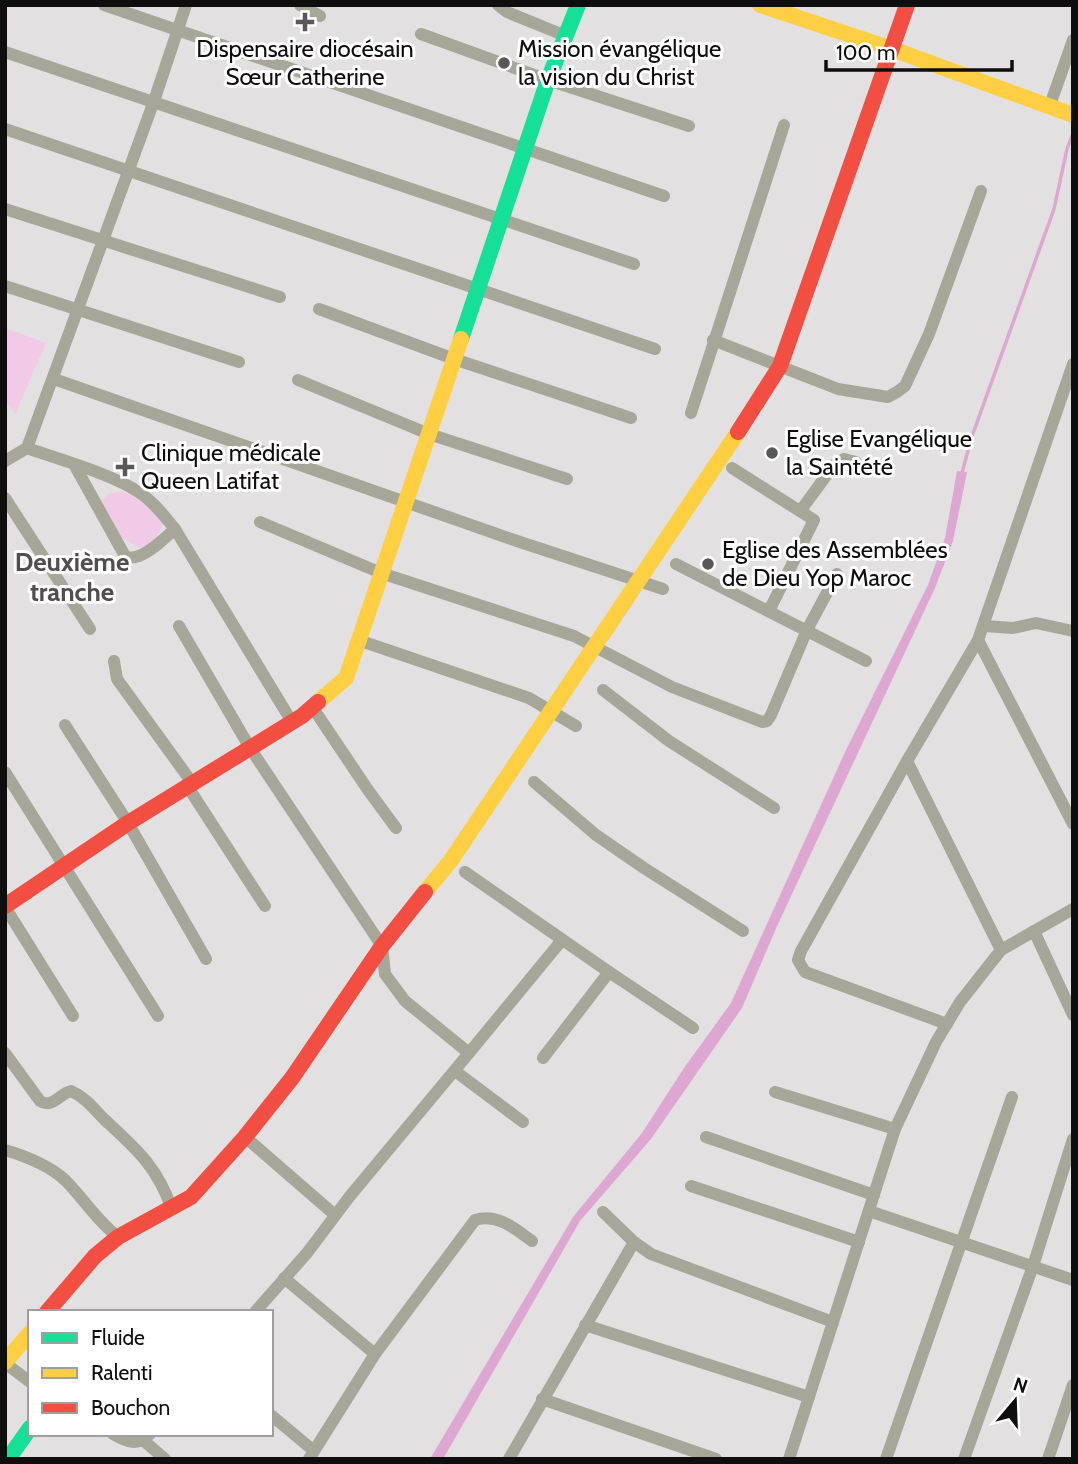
<svg xmlns="http://www.w3.org/2000/svg" width="1078" height="1464" viewBox="0 0 1078 1464" font-family="Cabin,sans-serif">
<rect width="100%" height="100%" fill="#e2e0e1"/>
<g fill="#f1cae8">
<path d="M 5,328 L 46,343 L 15,414 L 5,400 Z"/>
<path d="M 121,492 L 140,496 L 165,518 C 160,532 155,543 141,549 L 113,532 L 100,503 L 109,493 Z"/>
</g>
<path fill="#dea7d2" d="M 957,471 L 967,472 L 953,541 L 935,588 L 778,924 L 742,1008 L 651,1139 L 580,1221 L 443,1459 L 430,1459 L 573,1217 L 642,1133 L 684,1068 L 731,1003 L 846,750 L 928,585 L 945,538 Z"/>
<g fill="none" stroke-linecap="round" stroke-linejoin="round">
<path stroke="#dea7d2" stroke-width="3.5" d="M 962,473 L 971,439 L 1054,209 L 1067,149 L 1073,133"/>
<g stroke="#a6a798" stroke-width="12">
<path d="M 104,5 L 664,196"/>
<path d="M 300,5 L 320,16"/>
<path d="M 498,5 L 507,12 L 566,36"/>
<path d="M 421,34 L 548,80 L 689,126"/>
<path d="M 5,52 L 634,264"/>
<path d="M 1050,105 L 1073,40"/>
<path d="M 5,129 L 655,349"/>
<path d="M 5,209 L 280,297"/>
<path d="M 5,286 L 239,362"/>
<path d="M 319,309 L 454,359 L 631,418"/>
<path d="M 713,340 L 838,389 L 888,397 L 897,392 L 905,386 L 929,334 L 981,191"/>
<path d="M 54,379 L 517,541 L 663,589"/>
<path d="M 298,380 L 429,434 L 567,479"/>
<path d="M 691,413 L 784,125"/>
<path d="M 27,448 C 58,459 115,475 140,493 C 154,502 165,517 175,529 C 163,539 140,564 125,556 L 75,466"/>
<path d="M 5,461 L 27,448 L 154,101 L 186,5"/>
<path d="M 732,468 L 814,520 L 769,611"/>
<path d="M 5,498 L 90,629"/>
<path d="M 801,510 L 834,465 L 844,459 L 856,462"/>
<path d="M 260,522 L 381,573 L 574,636 L 672,687 L 762,722 L 767,721 L 771,715 L 807,630 L 837,574"/>
<path d="M 175,529 L 292,722"/>
<path d="M 676,564 L 866,661"/>
<path d="M 179,626 L 250,748 L 382,946 L 385,974 L 405,1001 L 469,1053 L 350,1196 L 307,1253 L 255,1312"/>
<path d="M 984,626 L 1013,628 L 1036,623 L 1073,631"/>
<path d="M 358,640 L 529,698 L 576,726"/>
<path d="M 978,640 L 1073,824"/>
<path d="M 114,661 L 117,679 L 193,784"/>
<path d="M 603,690 L 669,741 L 774,808"/>
<path d="M 313,708 L 368,790 L 396,828"/>
<path d="M 65,725 L 128,823 L 206,959"/>
<path d="M 907,761 L 1001,950"/>
<path d="M 5,772 L 158,1016"/>
<path d="M 534,782 L 596,835 L 644,868 L 743,931"/>
<path d="M 188,787 L 265,906"/>
<path d="M 465,872 L 609,972 L 693,1028"/>
<path d="M 5,907 L 73,1016"/>
<path d="M 1034,931 L 1073,1015"/>
<path d="M 947,1024 L 805,972 L 798,960 L 801,951 L 907,761 L 978,640 L 1073,364"/>
<path d="M 5,1053 L 40,1101 C 52,1109 59,1094 71,1091 C 85,1097 94,1109 105,1120 C 135,1148 157,1166 171,1207"/>
<path d="M 469,1053 L 562,940"/>
<path d="M 543,1058 L 609,972"/>
<path d="M 455,1071 L 523,1122"/>
<path d="M 775,1092 L 895,1129"/>
<path d="M 245,1137 L 335,1215"/>
<path d="M 706,1137 L 874,1195"/>
<path d="M 5,1150 C 25,1156 49,1165 65,1180 C 84,1199 97,1221 118,1237"/>
<path d="M 691,1186 L 859,1242"/>
<path d="M 869,1211 L 1073,1280"/>
<path d="M 603,1212 L 634,1242"/>
<path d="M 284,1278 L 375,1354 L 309,1459"/>
<path d="M 585,1325 L 809,1397"/>
<path d="M 375,1354 L 475,1220 C 498,1213 515,1229 532,1241"/>
<path d="M 5,1363 L 30,1382"/>
<path d="M 542,1399 L 716,1459"/>
<path d="M 271,1415 L 314,1451"/>
<path d="M 113,1434 C 127,1442 138,1447 150,1434"/>
<path d="M 144,1441 L 165,1459"/>
<path d="M 509,1459 L 634,1242 L 651,1254 L 833,1322"/>
<path d="M 789,1459 L 895,1129 L 936,1042 L 960,1002 L 1001,950 L 1073,909"/>
<path d="M 886,1459 L 1012,1097"/>
<path d="M 964,1459 L 1033,1266 L 1073,1139"/>
<path d="M 1048,1459 L 1073,1385"/>
</g>
<g stroke="#16e098" stroke-width="16">
<path d="M 461,339 L 548,80 L 578,5"/>
<path d="M 8,1459 L 30,1428"/>
</g>
<g stroke="#ffcf43" stroke-width="16">
<path d="M 760,5 L 892,49 L 1073,115"/>
<path d="M 318,702 L 346,678 L 461,339"/>
<path d="M 425,892 L 452,859 L 738,432"/>
<path d="M 5,1362 L 30,1333"/>
</g>
<g stroke="#f24e42" stroke-width="16">
<path d="M 738,432 L 780,366 L 907,5"/>
<path d="M 5,906 L 128,823 L 302,716 L 318,702"/>
<path d="M 47,1312 L 95,1256 L 118,1237 L 191,1197 L 245,1137 L 292,1078 L 382,946 L 425,892"/>
</g>
</g>
<g fill="#595858" stroke="#fff" stroke-width="2.5">
<path d="M301.5 11.5h7v7h7v7h-7v7h-7v-7h-7v-7h7z"/>
<circle cx="504" cy="63" r="7"/>
<circle cx="772" cy="453" r="7"/>
<path d="M121.5 456.5h7v7h7v7h-7v7h-7v-7h-7v-7h7z"/>
<circle cx="708" cy="564" r="7"/>
</g>
<g text-anchor="middle" stroke-width="6" stroke-linejoin="round" paint-order="stroke">
<g font-size="24" fill="#0f0e0e" stroke="#fff" text-anchor="start">
<text x="305" y="57" text-anchor="middle">Dispensaire diocésain<tspan x="305" dy="28">Sœur Catherine</tspan></text>
<text x="518" y="57">Mission évangélique<tspan x="518" dy="28">la vision du Christ</tspan></text>
<text x="786" y="447">Eglise Evangélique<tspan x="786" dy="28">la Saintété</tspan></text>
<text x="141" y="461">Clinique médicale<tspan x="141" dy="28">Queen Latifat</tspan></text>
<text x="722" y="558">Eglise des Assemblées<tspan x="722" dy="28">de Dieu Yop Maroc</tspan></text>
</g>
<g font-size="26" font-weight="bold" fill="#514e50" stroke="#fff">
<text x="72" y="571">Deuxième<tspan x="72" dy="30">tranche</tspan></text>
</g>
</g>
<rect width="1078" height="1464" fill="none" stroke="#0f0e0e" stroke-width="14"/>
<rect x="28" y="1310" width="245" height="126" fill="#ffffff" stroke="#9f9f9f" stroke-width="2"/>
<rect x="42" y="1333" width="35" height="10" fill="#16e098" stroke="#9f9f9f" stroke-width="2"/>
<text x="91" y="1345" font-size="21" fill="#0f0e0e">Fluide</text>
<rect x="42" y="1368" width="35" height="10" fill="#ffcf43" stroke="#9f9f9f" stroke-width="2"/>
<text x="91" y="1380" font-size="21" fill="#0f0e0e">Ralenti</text>
<rect x="42" y="1403" width="35" height="10" fill="#f24e42" stroke="#9f9f9f" stroke-width="2"/>
<text x="91" y="1415" font-size="21" fill="#0f0e0e">Bouchon</text>
<g transform="translate(1015 1401) rotate(19)" stroke="#ffffff" stroke-width="5" paint-order="stroke">
<path d="M0-5L12 26L0 18L-12 26Z" fill="#0f0e0e"/>
<text y="-10" font-size="19" font-weight="bold" text-anchor="middle" fill="#0f0e0e">N</text>
</g>
<path d="M826 60v10h186v-10" fill="none" stroke="#0f0e0e" stroke-width="3.5"/>
<text x="836" y="60" font-size="21" fill="#0f0e0e" stroke="#ffffff" stroke-width="5" paint-order="stroke">100 m</text>
</svg>
